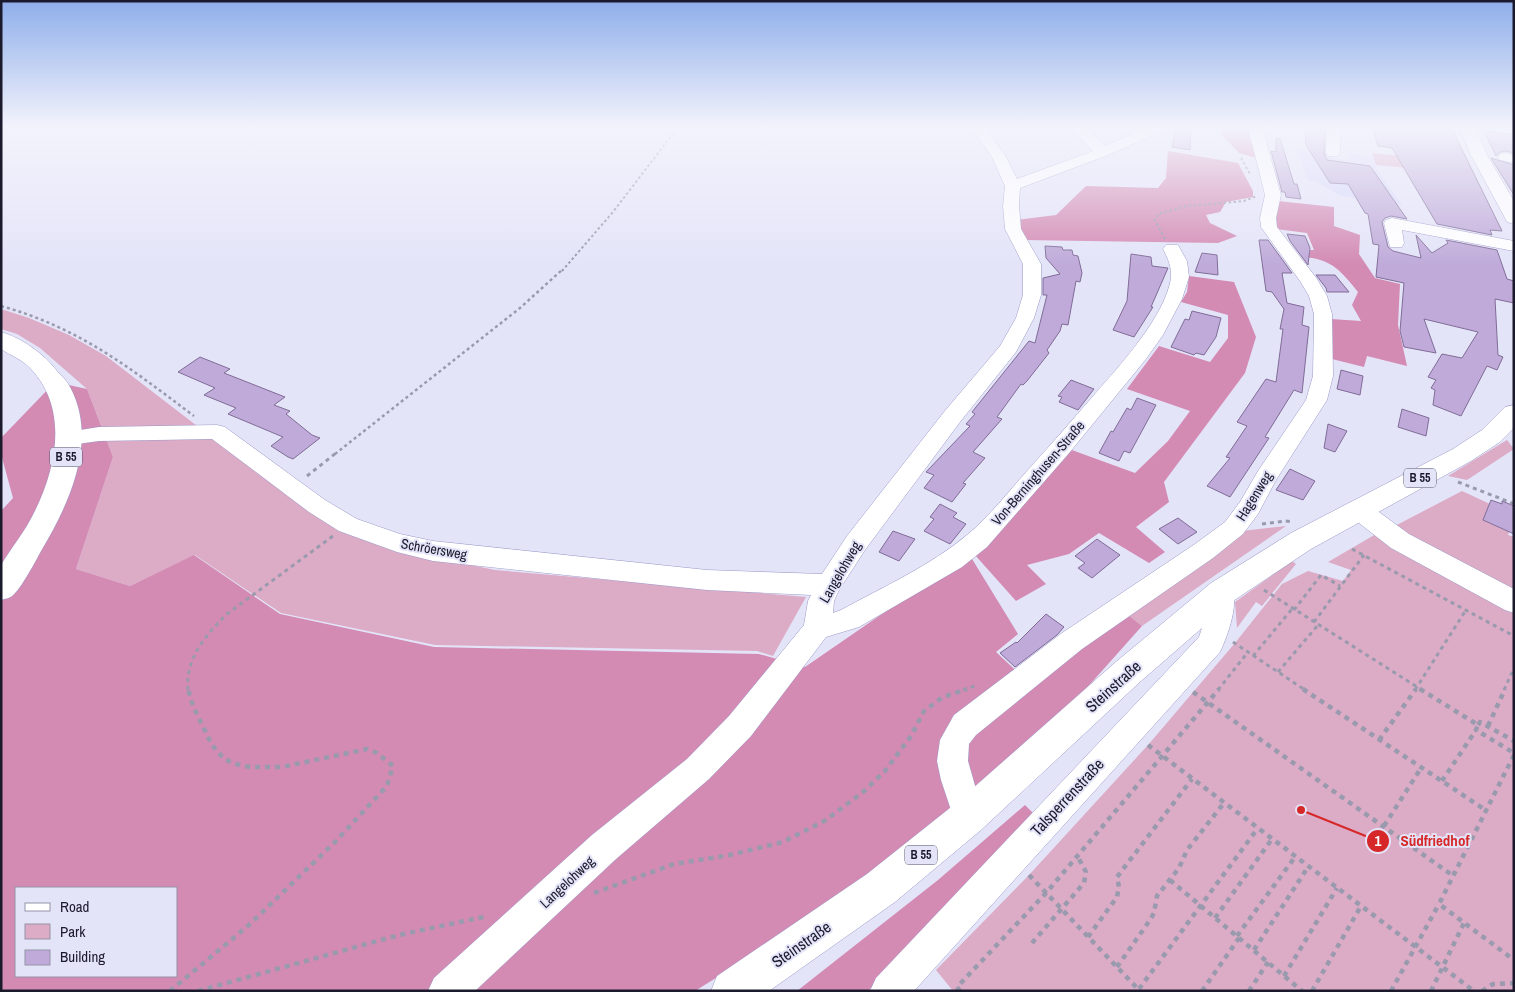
<svg xmlns="http://www.w3.org/2000/svg" width="1515" height="992" viewBox="0 0 1515 992" font-family="'Archivo Narrow',sans-serif">
<rect width="100%" height="100%" fill="#e4e4f9"/>
<path fill="#d8d8fb" d="M 1296,148 L 1323,151 L 1329,158 L 1349,160 L 1346,153 L 1372,156 L 1377,166 L 1376,169 L 1402,205 L 1341,196 L 1315,181 L 1309,181 Z"/>
<g fill="#dcabc5">
<path d="M 1372,153 L 1403,156 L 1408,168 L 1376,165 Z"/>
<path d="M 1,309 L 29,318 L 69,335 L 106,356 L 244,462 L 390,548 L 495,570 L 806,597 L 773,656 L 757,651 L 435,645 L 281,613 L 195,555 L 130,586 L 76,569 L 113,457 L 87,389 L 40,348 L 17,334 L 1,329 Z"/>
<path d="M 1507,440 L 1514,449 L 1467,480 L 1448,476 Z"/>
<path d="M 1462,491 L 1490,504 L 1483,520 L 1509,532 L 1508,535 L 1514,537 L 1514,597 L 1391,528 Z"/>
<path d="M 1286,526 L 1142,626 L 1127,614 L 1242,531 Z"/>
<path d="M 1376,534 L 1514,607 L 1514,991 L 953,991 L 936,970 L 1029,875 L 1148,745 L 1235,643 L 1282,584 L 1308,571 L 1343,581 L 1351,570 L 1328,562 Z"/>
<path d="M 1292,561 L 1296,564 L 1262,606 L 1256,602 L 1237,628 L 1235,602 Z"/>
</g>
<g fill="#d38ab3" fill-rule="evenodd">
<path d="M 1220,127 L 1250,127 L 1257,158 L 1239,153 L 1221,134 Z"/>
<path d="M 1168,151 L 1238,163 L 1253,191 L 1253,197 L 1226,202 L 1220,212 L 1206,215 L 1210,223 L 1237,236 L 1218,243 L 1023,240 L 1016,220 L 1056,215 L 1086,186 L 1158,188 L 1166,178 Z"/>
<path d="M 1278,201 L 1334,207 L 1334,226 L 1360,235 L 1359,254 L 1375,278 L 1400,284 L 1398,325 L 1407,366 L 1367,356 L 1364,367 L 1328,358 L 1331,319 L 1361,321 L 1352,305 L 1358,292 C 1342,272 1332,259 1304,257 L 1298,250 L 1314,250 L 1307,233 L 1276,229 L 1271,222 Z"/>
<path d="M 1189,276 L 1234,282 L 1256,337 L 1245,373 L 1164,482 L 1169,502 L 1136,527 L 1165,552 L 1149,563 L 1099,533 L 1069,554 L 1027,565 L 1046,584 L 1016,601 L 975,555 L 1069,449 L 1135,473 L 1168,441 L 1190,411 L 1127,389 L 1159,346 L 1210,362 L 1228,338 L 1228,315 L 1181,302 L 1187,292 Z"/>
<path d="M 55,382 L 87,389 L 113,457 L 76,569 L 130,586 L 194,555 L 280,614 L 434,647 L 759,654 L 805,667 L 969,554 L 1018,634 L 996,652 L 1027,681 L 1127,614 L 1142,626 L 1076,700 L 969,797 L 846,897 L 695,991 L 1,991 L 1,511 L 13,498 L 1,454 L 1,438 ZM 16,888 L 176,888 L 176,976 L 16,976 Z"/>
<path d="M 1025,805 L 1033,813 L 911,948 L 868,991 L 797,991 L 938,880 Z"/>
</g>
<g fill="#bfaad9" stroke="#806c97">
<path d="M 1176,127 L 1191,127 L 1190,150 L 1172,147 Z"/>
<path d="M 1305,127 L 1325,127 L 1324,153 L 1327,160 L 1370,166 L 1407,219 L 1391,216 L 1385,218 L 1382,222 L 1388,247 L 1393,251 L 1421,258 L 1416,235 L 1432,253 L 1448,243 L 1446,240 L 1497,250 L 1507,279 L 1514,281 L 1514,303 L 1495,299 L 1498,355 L 1503,357 L 1497,370 L 1487,366 L 1461,416 L 1433,405 L 1435,390 L 1431,388 L 1436,380 L 1428,377 L 1442,354 L 1462,358 L 1478,332 L 1424,319 L 1436,353 L 1404,347 L 1400,331 L 1404,283 L 1376,277 L 1379,245 L 1373,244 L 1368,214 L 1365,213 L 1348,184 L 1330,183 L 1306,145 Z"/>
<path d="M 1372,127 L 1451,127 L 1502,231 L 1490,230 L 1492,235 L 1437,224 L 1392,148 L 1378,146 Z"/>
<path d="M 1484,131 L 1514,135 L 1514,153 L 1505,151 L 1500,152 L 1496,156 Z"/>
<path d="M 1280,138 L 1294,184 L 1297,184 L 1301,199 L 1286,197 L 1285,192 L 1282,192 L 1271,151 L 1276,152 L 1276,139 Z"/>
<path d="M 1491,158 L 1514,165 L 1514,195 Z"/>
<path d="M 1287,234 L 1305,236 L 1310,248 L 1308,265 L 1290,241 Z"/>
<path d="M 1259,240 L 1268,240 L 1292,273 L 1282,273 L 1287,303 L 1304,307 L 1302,325 L 1309,327 L 1302,393 L 1294,390 L 1265,437 L 1269,438 L 1230,497 L 1207,486 L 1230,458 L 1226,457 L 1247,426 L 1237,422 L 1266,379 L 1276,382 L 1283,329 L 1280,329 L 1284,309 L 1272,292 L 1266,291 Z"/>
<path d="M 1045,246 L 1062,247 L 1063,250 L 1072,250 L 1073,255 L 1078,256 L 1082,273 L 1080,282 L 1076,281 L 1068,325 L 1062,324 L 1060,331 L 1047,350 L 1049,353 L 1027,381 L 1023,385 L 1021,384 L 997,417 L 1002,419 L 973,452 L 985,458 L 963,483 L 966,484 L 952,502 L 924,488 L 934,475 L 926,472 L 970,426 L 966,424 L 975,414 L 972,412 L 1029,341 L 1035,343 L 1047,295 L 1043,295 L 1043,278 L 1060,274 L 1046,258 Z"/>
<path d="M 1202,253 L 1217,255 L 1218,275 L 1195,272 Z"/>
<path d="M 1131,254 L 1151,257 L 1152,266 L 1168,268 L 1151,307 L 1153,307 L 1134,337 L 1113,330 L 1127,301 Z"/>
<path d="M 1316,275 L 1335,275 L 1349,292 L 1327,292 L 1326,288 Z"/>
<path d="M 1192,311 L 1221,318 L 1216,337 L 1204,355 L 1196,353 L 1194,355 L 1171,347 L 1185,319 L 1189,320 Z"/>
<path d="M 200,357 L 230,369 L 224,373 L 285,397 L 274,405 L 290,411 L 286,414 L 312,435 L 320,438 L 293,459 L 288,457 L 271,446 L 283,437 L 228,414 L 236,408 L 204,395 L 215,388 L 178,372 Z"/>
<path d="M 1341,370 L 1363,376 L 1360,395 L 1337,389 Z"/>
<path d="M 1071,380 L 1094,389 L 1078,410 L 1059,402 L 1062,397 L 1058,396 Z"/>
<path d="M 1137,398 L 1156,405 L 1130,453 L 1124,451 L 1119,461 L 1099,453 L 1111,431 L 1113,432 L 1127,408 L 1131,410 Z"/>
<path d="M 1402,409 L 1429,418 L 1426,436 L 1398,427 Z"/>
<path d="M 1328,424 L 1347,431 L 1335,452 L 1324,448 Z"/>
<path d="M 1290,469 L 1315,481 L 1303,500 L 1276,490 Z"/>
<path d="M 1491,500 L 1502,504 L 1502,501 L 1514,506 L 1514,534 L 1483,520 Z"/>
<path d="M 940,504 L 957,513 L 953,517 L 966,524 L 950,544 L 924,531 L 934,519 L 930,517 Z"/>
<path d="M 1178,518 L 1197,532 L 1178,544 L 1159,529 Z"/>
<path d="M 893,531 L 915,539 L 899,561 L 879,552 Z"/>
<path d="M 1097,539 L 1120,555 L 1092,578 L 1078,568 L 1085,563 L 1075,556 Z"/>
<path d="M 1046,614 L 1064,627 L 1057,635 L 1015,667 L 1000,653 L 1016,642 L 1017,643 Z"/>
</g>
<g fill="none" stroke-linecap="round" stroke-linejoin="round">
<g stroke="#9a99c9" stroke-width="1">
<g id="minor">
<path d="M 971,127 L 985,127 L 1006,157 L 1017,179 L 1093,151 L 1070,127 L 1085,127 L 1105,146 L 1149,127 L 1167,127 L 1165,130 L 1108,155 L 1020,188 L 1019,206 L 1021,229 L 1041,264 L 1041,295 L 1034,318 L 1016,352 L 960,422 L 865,550 L 839,590 L 834,601 L 833,613 L 841,610 C 883,587 930,566 967,535 C 990,516 1008,492 1027,471 C 1050,446 1072,420 1095,394 C 1120,365 1165,317 1171,278 C 1172,268 1168,258 1163,249 L 1166,245 L 1178,245 L 1187,261 L 1189,277 L 1182,299 L 1163,335 L 1146,359 L 1070,452 L 987,547 L 962,567 L 859,627 L 826,637 L 751,736 L 709,779 L 616,859 L 475,991 L 428,991 L 434,978 L 592,835 L 687,759 L 729,716 L 804,625 L 808,601 L 811,595 L 707,590 L 433,561 L 397,552 L 339,531 L 309,512 L 212,439 L 99,441 L 70,445 L 62,443 L 59,438 L 62,433 L 99,427 L 217,425 L 225,427 L 325,500 L 357,519 L 400,534 L 433,541 L 707,570 L 822,574 L 847,536 L 944,412 L 1000,346 L 1016,318 L 1023,295 L 1023,264 L 1005,229 L 1003,206 L 1005,186 L 992,157 Z"/>
<path d="M 1248,127 L 1262,127 L 1281,195 L 1276,218 L 1277,227 L 1317,279 L 1327,296 L 1332,314 L 1333,376 L 1327,400 L 1276,480 L 1258,514 L 1243,534 L 1213,558 L 1082,649 L 976,735 L 969,744 L 968,761 L 984,817 L 979,828 L 968,833 L 957,828 L 941,780 L 937,761 L 940,740 L 954,715 L 1062,633 L 1195,544 L 1225,522 L 1240,502 L 1258,471 L 1306,400 L 1313,376 L 1314,314 L 1309,296 L 1300,281 L 1261,227 L 1260,218 L 1265,195 Z"/>
<path d="M 1327,127 L 1341,127 L 1340,153 L 1338,156 L 1328,156 L 1326,153 Z"/>
<path d="M 1505,153 L 1514,155 L 1514,163 L 1500,160 L 1498,157 L 1500,154 Z"/>
<path d="M 1392,218 L 1514,241 L 1514,251 L 1402,230 L 1404,243 L 1402,247 L 1390,247 L 1384,223 L 1386,220 Z"/>
<path d="M 1359,501 L 1368,504 L 1409,534 L 1514,589 L 1514,613 L 1505,610 L 1391,548 L 1350,516 L 1347,510 L 1350,504 Z"/>
<path d="M 1222,581 L 1231,585 C 1240,602 1228,635 1220,652 L 914,991 L 870,991 L 876,978 L 1199,637 C 1206,620 1204,601 1213,585 Z"/>
</g>
</g>
<g stroke="#9a99c9" stroke-width="1">
<g id="major">
<path d="M 1459,127 L 1475,127 L 1487,155 L 1514,201 L 1514,224 L 1507,222 L 1505,218 L 1471,155 Z"/>
<path d="M 1,332 C 22,338 44,354 57,371 C 62,376 68,382 71,389 C 98,442 69,504 41,551 C 35,562 21,589 12,596 C 10,598 4,599 1,600 C 1,590 0,576 1,566 C 3,560 24,532 28,524 C 55,477 72,411 30,368 C 23,360 10,355 1,349 Z"/>
<path d="M 1514,405 L 1514,428 L 1500,442 L 1471,461 L 1311,549 L 1233,601 L 1141,681 L 981,830 L 895,902 L 769,991 L 711,991 L 717,976 L 867,874 L 955,804 L 1117,661 L 1211,583 L 1291,533 L 1453,449 L 1482,430 L 1505,407 Z"/>
</g>
</g>
<g stroke="#9a9aae" stroke-width="2" stroke-dasharray="2.5 2.5" stroke-linecap="butt">
<path d="M 1241,158 L 1250,174"/>
<path d="M 1165,239 L 1155,220 L 1158,214 L 1187,206 L 1244,201 L 1257,196"/>
<path d="M 562,271 L 613,212 L 678,127"/>
</g>
<g stroke="#9a9aae" stroke-width="2.5" stroke-dasharray="3 3" stroke-linecap="butt">
<path d="M 1,306 C 80,328 130,368 194,416"/>
<path d="M 335,454 L 520,308 L 563,269"/>
</g>
<g stroke="#9a9aae" stroke-width="3" stroke-dasharray="4 4" stroke-linecap="butt">
<path d="M 307,476 L 336,453"/>
<path d="M 1458,482 L 1512,503 L 1510,505"/>
<path d="M 1262,524 L 1285,521 L 1293,522"/>
<path d="M 1352,549 L 1514,636"/>
<path d="M 1264,590 L 1422,690"/>
<path d="M 1294,610 L 1321,575 L 1340,586"/>
<path d="M 1314,622 L 1364,555"/>
<path d="M 1233,642 L 1305,690"/>
<path d="M 1253,656 L 1292,609"/>
<path d="M 1278,672 L 1318,625"/>
<path d="M 188,690 C 185,658 206,635 227,614 L 333,536"/>
<path d="M 963,690 L 977,685"/>
<path d="M 1218,690 L 1248,652"/>
<path d="M 1415,690 L 1466,610"/>
<path d="M 1504,690 L 1514,668"/>
</g>
<g stroke="#9a9aae" stroke-width="4.5" stroke-dasharray="5 5" stroke-linecap="butt">
<path d="M 1303,689 L 1487,811"/>
<path d="M 1420,689 L 1478,725 L 1476,730 L 1514,753"/>
<path d="M 1193,692 L 1452,875"/>
<path d="M 1478,725 L 1480,722 L 1514,741"/>
<path d="M 1488,726 L 1505,689"/>
<path d="M 1379,740 L 1416,689"/>
<path d="M 1148,745 L 1474,991"/>
<path d="M 1514,755 L 1439,904 L 1514,960"/>
<path d="M 1442,781 L 1476,730"/>
<path d="M 1384,826 L 1421,768"/>
<path d="M 1029,875 L 1139,990"/>
<path d="M 1170,880 L 1302,991"/>
<path d="M 594,893 L 674,864 L 730,855 L 783,842 L 826,820 L 863,792 L 885,771 L 911,736 L 924,711 L 943,697 L 967,689"/>
<path d="M 1215,918 L 1272,839"/>
<path d="M 1237,936 L 1295,857"/>
<path d="M 1088,937 L 1117,897 L 1119,887 L 1117,877 L 1192,779"/>
<path d="M 1032,943 L 1084,883 L 1086,872 L 1078,857"/>
<path d="M 1254,950 L 1308,867"/>
<path d="M 1117,967 L 1150,920 L 1154,913 L 1157,896 L 1179,868 L 1187,850 L 1224,803"/>
<path d="M 1284,976 L 1337,888"/>
<path d="M 1139,989 L 1258,828"/>
<path d="M 170,991 L 249,925 L 336,841 L 387,786 L 393,766 L 377,753 L 367,749 L 282,767 L 250,767 L 236,764 L 224,759 L 212,745 L 193,706 L 188,689"/>
<path d="M 198,991 L 399,935 L 488,916"/>
<path d="M 960,991 L 957,987 L 1046,893 L 1219,689"/>
<path d="M 1202,991 L 1239,938"/>
<path d="M 1249,991 L 1268,962"/>
<path d="M 1312,991 L 1361,906"/>
<path d="M 1391,991 L 1439,904"/>
<path d="M 1431,991 L 1464,923"/>
<path d="M 1482,991 L 1493,984 L 1514,983"/>
</g>
<use href="#minor" fill="#fff" fill-rule="evenodd"/>
<use href="#major" fill="#fff" fill-rule="evenodd"/>
</g>
<linearGradient id="sky" x2="0" y2="1"><stop stop-color="#8eaeea"/><stop offset="0.48" stop-color="#f3f3fc"/><stop offset="1" stop-color="#f3f3fc" stop-opacity="0"/></linearGradient>
<rect width="1515" height="266" fill="url(#sky)"/>
<g text-anchor="middle" stroke-width="4" stroke-linejoin="round" paint-order="stroke">
<g fill="#e4e4f9" stroke="#57576a" stroke-width="1">
<rect x="50" y="447.5" width="32" height="19" rx="4"/>
<rect x="1404" y="468.5" width="32" height="19" rx="4"/>
<rect x="905" y="845.5" width="32" height="19" rx="4"/>
</g>
<g font-size="12" font-weight="bold" fill="#1b1a2c">
<text x="66" y="461">B 55</text>
<text x="1420" y="482">B 55</text>
<text x="921" y="859">B 55</text>
</g>
<g font-size="14" fill="#1b1a2c" stroke="#e4e4f9">
<text transform="translate(1038 473) rotate(-49)" y="5">Von-Berninghusen-Straße</text>
<text transform="translate(1254 496) rotate(-58)" y="5">Hagenweg</text>
<text transform="translate(434 549) rotate(10)" y="5">Schröersweg</text>
<text transform="translate(840 572) rotate(-60)" y="5">Langelohweg</text>
<text transform="translate(567 882) rotate(-43)" y="5">Langelohweg</text>
</g>
<g font-size="16" fill="#1b1a2c" stroke="#e4e4f9">
<text transform="translate(1113 686) rotate(-42)" y="6">Steinstraße</text>
<text transform="translate(1067 797) rotate(-47)" y="6">Talsperrenstraße</text>
<text transform="translate(801 944) rotate(-35)" y="6">Steinstraße</text>
</g>
</g>
<path fill="none" stroke="#d62828" stroke-width="2" d="M1301 810L1378 841"/>
<g fill="#d62828" stroke="#e4e4f9" stroke-width="2">
<circle cx="1301" cy="810" r="5"/>
<circle cx="1378" cy="841" r="12"/>
</g>
<g font-size="15" text-anchor="middle" font-weight="bold" fill="#fff">
<text x="1378" y="846">1</text>
</g>
<g font-size="15" text-anchor="middle" font-weight="bold" fill="#d62828" stroke="#e4e4f9" stroke-width="4" stroke-linejoin="round" paint-order="stroke">
<text x="1435" y="846">Südfriedhof</text>
</g>
<rect width="1515" height="992" fill="none" stroke="#1b1a2c" stroke-width="5"/>
<rect x="15" y="887" width="162" height="90" fill="#e4e4f9" stroke="#9493a7"/>
<rect x="25" y="903" width="25" height="8" fill="#ffffff" stroke="#9493a7"/>
<text x="60" y="912" font-size="15" fill="#1b1a2c">Road</text>
<rect x="25" y="924" width="25" height="15" fill="#dcabc5" stroke="#9493a7"/>
<text x="60" y="937" font-size="15" fill="#1b1a2c">Park</text>
<rect x="25" y="950" width="25" height="15" fill="#bfaad9" stroke="#9493a7"/>
<text x="60" y="962" font-size="15" fill="#1b1a2c">Building</text>
</svg>
